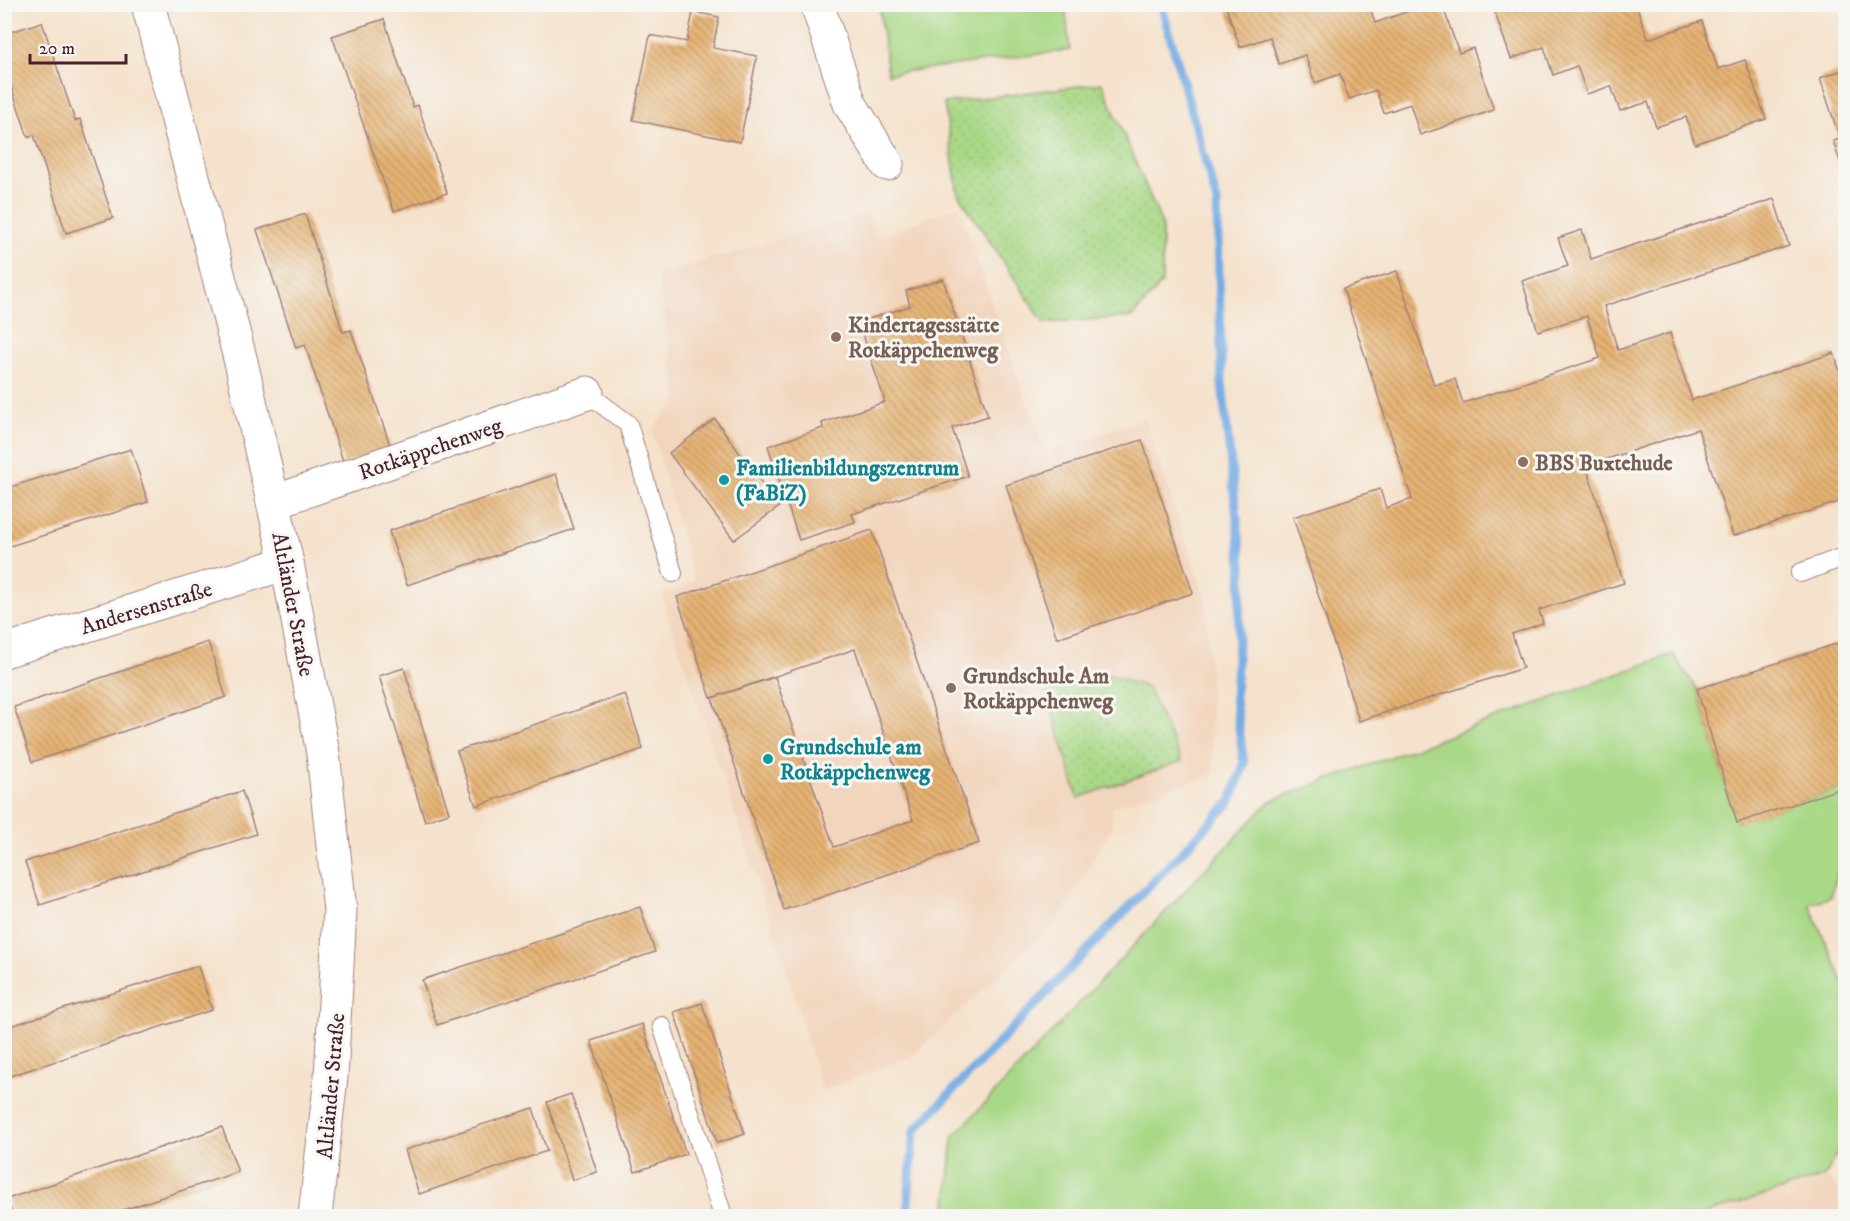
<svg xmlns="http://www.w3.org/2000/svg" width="1850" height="1221" viewBox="0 0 1850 1221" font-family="'IM FELL DW Pica',serif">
<defs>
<pattern id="grass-dots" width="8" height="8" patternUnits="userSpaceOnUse" patternTransform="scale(1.5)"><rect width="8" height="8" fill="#a9d886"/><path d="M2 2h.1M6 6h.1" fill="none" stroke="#93b974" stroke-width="1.8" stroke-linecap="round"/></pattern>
<pattern id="building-back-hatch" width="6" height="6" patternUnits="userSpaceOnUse" patternTransform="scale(1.5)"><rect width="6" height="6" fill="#e6b373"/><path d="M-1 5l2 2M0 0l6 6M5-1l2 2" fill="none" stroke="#bc915f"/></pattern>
</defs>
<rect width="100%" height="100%" fill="#f6f6f2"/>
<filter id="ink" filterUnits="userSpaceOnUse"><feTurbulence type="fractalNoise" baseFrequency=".0167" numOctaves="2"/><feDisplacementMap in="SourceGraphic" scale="12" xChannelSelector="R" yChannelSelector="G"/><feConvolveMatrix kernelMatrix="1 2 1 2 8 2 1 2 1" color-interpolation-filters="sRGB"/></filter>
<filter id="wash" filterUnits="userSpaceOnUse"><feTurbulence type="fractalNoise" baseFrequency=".008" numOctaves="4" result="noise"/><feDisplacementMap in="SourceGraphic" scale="24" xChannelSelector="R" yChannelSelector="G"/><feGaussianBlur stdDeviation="1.35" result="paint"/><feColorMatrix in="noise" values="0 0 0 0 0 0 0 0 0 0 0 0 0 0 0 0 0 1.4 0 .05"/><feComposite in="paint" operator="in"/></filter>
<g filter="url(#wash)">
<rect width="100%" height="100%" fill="#f5e2cc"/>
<g fill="#f2d5bd">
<path d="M 958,206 L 1045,454 L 1145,418 L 1206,602 L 1214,774 L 1112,807 L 1112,827 L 1058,920 L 912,1056 L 822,1090 L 777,939 L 661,595 L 694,580 L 652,430 L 678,398 L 658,275 L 867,214 L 877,237 Z"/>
<path d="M 1825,1176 L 1845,1195 L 1845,1216 L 1698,1216 Z"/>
</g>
<g fill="url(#grass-dots)" stroke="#7a7c58" stroke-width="1.5">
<path d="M 1102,83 L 1162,224 L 1162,283 L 1132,317 L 1044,323 L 958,194 L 944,103 Z"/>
<path d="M 1102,673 L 1147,687 L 1182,761 L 1078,798 L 1047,693 Z"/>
</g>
<g fill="#a9d886" stroke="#7a7c58" stroke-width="1.5">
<path d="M 879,5 L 1065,5 L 1070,50 L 888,74 Z"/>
<path d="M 1673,654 L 1697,689 L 1737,822 L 1845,787 L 1845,868 L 1838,871 L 1831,897 L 1809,904 L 1845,986 L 1845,1139 L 1825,1176 L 1698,1216 L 946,1216 L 953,1137 L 1270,801 Z"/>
</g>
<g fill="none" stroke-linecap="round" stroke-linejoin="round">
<path stroke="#76ace4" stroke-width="9" d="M 907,1216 L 914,1131 L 1231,801 L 1244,764 L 1235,699 L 1242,565 L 1222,383 L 1217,202 L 1161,4"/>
</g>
<g id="blocks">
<g fill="url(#building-back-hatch)">
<path d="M 1225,4 L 1369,4 L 1375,23 L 1428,4 L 1442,4 L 1459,53 L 1473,48 L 1494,110 L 1420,135 L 1410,104 L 1384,113 L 1376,90 L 1349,99 L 1340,74 L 1315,83 L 1305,55 L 1279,64 L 1270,37 L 1240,47 Z"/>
<path d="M 1492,4 L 1636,4 L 1648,39 L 1702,21 L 1718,69 L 1745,60 L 1766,119 L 1695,144 L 1686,117 L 1656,127 L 1648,102 L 1620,111 L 1611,86 L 1587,94 L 1577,66 L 1553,75 L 1544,47 L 1511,59 Z"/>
<path d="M 693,12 L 719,17 L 713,48 L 757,56 L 740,142 L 633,120 L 650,35 L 687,42 Z"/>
<path d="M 384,19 L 413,107 L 418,105 L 447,193 L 394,211 L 332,36 Z"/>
<path d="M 42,22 L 75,121 L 80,119 L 113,218 L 66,233 L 34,135 L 28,137 L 4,65 L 4,34 Z"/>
<path d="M 1845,69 L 1845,176 L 1833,141 L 1840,139 L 1820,78 Z"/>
<path d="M 1774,199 L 1789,246 L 1604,306 L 1618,350 L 1670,333 L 1692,400 L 1834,353 L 1845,388 L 1845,500 L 1733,536 L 1698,429 L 1586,466 L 1624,583 L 1539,610 L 1543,623 L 1512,634 L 1523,668 L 1359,721 L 1293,517 L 1380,489 L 1386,508 L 1412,499 L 1343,289 L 1397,271 L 1434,385 L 1455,379 L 1463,403 L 1600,358 L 1587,316 L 1538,331 L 1522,281 L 1568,266 L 1558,238 L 1582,230 L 1591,259 Z"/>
<path d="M 305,214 L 343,332 L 351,330 L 391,448 L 344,464 L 305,345 L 296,348 L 257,230 Z"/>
<path d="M 943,279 L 988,416 L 952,428 L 968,476 L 852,514 L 855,522 L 799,540 L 768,446 L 823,428 L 822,423 L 885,402 L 859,322 L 910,306 L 906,291 Z"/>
<path d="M 715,419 L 779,507 L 734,540 L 669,453 Z"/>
<path d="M 1142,440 L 1193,593 L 1057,638 L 1006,485 Z"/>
<path d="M 131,449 L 148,502 L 4,548 L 4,489 Z"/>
<path d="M 556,474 L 574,529 L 407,585 L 389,531 Z"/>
<path d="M 872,530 L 979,843 L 784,910 L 712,698 L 775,677 L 834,847 L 913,820 L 855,649 L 711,698 L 677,597 Z"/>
<path d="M 1845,641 L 1845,787 L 1737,823 L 1697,689 Z"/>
<path d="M 208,642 L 226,697 L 32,762 L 14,707 Z"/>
<path d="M 404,668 L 449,813 L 425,821 L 379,676 Z"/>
<path d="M 625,694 L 643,749 L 476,806 L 457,751 Z"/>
<path d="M 242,791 L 256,834 L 40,905 L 25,862 Z"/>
<path d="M 640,907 L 655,952 L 437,1025 L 422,980 Z"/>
<path d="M 198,966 L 212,1010 L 4,1078 L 4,1028 Z"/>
<path d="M 702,1003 L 745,1134 L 717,1143 L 674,1012 Z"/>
<path d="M 642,1024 L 686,1154 L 635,1172 L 591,1041 Z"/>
<path d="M 571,1094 L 597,1172 L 572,1180 L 547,1102 Z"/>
<path d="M 533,1108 L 547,1151 L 419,1194 L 405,1150 Z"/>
<path d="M 222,1127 L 238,1172 L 105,1216 L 13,1216 L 7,1199 Z"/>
</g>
</g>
</g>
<g filter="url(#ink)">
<use href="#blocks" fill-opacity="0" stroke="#a0807c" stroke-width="1.5"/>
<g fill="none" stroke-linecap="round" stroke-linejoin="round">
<g stroke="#a0807c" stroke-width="20">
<g id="service">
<path d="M 587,393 L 628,424 L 673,573"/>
<path d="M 1800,573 L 1846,556"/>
<path d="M 662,1026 L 723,1216"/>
</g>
</g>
<g stroke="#a0807c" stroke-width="35">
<g id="minor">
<path d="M 148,4 L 241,362 L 287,563 L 323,753 L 340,910 L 331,1077 L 315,1216"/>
<path d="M 817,4 L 850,104 L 887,164"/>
<path d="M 274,502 L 587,393"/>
<path d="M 4,651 L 287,563"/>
</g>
</g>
<use href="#service" stroke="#fff" stroke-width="18"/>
<use href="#minor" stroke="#fff" stroke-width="33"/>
</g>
</g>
<g fill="#8d6e63" stroke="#f6f6f2" stroke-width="2">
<circle cx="836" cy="337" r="6"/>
<circle cx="1523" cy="462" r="6"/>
<circle cx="951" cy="688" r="6"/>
</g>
<g fill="#0f9aa8" stroke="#f6f6f2" stroke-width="2">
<circle cx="724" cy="480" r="6"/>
<circle cx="768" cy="759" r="6"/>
</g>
<g text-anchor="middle" stroke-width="6" stroke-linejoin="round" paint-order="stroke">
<g font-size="22" font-weight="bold" fill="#785e54" stroke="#f6f6f2" text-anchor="start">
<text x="848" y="332">Kindertagesstätte<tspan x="848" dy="25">Rotkäppchenweg</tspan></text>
<text x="1535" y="470">BBS Buxtehude</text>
<text x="963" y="683">Grundschule Am<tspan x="963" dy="25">Rotkäppchenweg</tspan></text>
</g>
<g font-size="22" fill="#4a1f2b" stroke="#f6f6f2">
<text transform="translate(430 448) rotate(-19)" y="8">Rotkäppchenweg</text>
<text transform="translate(294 604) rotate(79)" y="8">Altländer Straße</text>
<text transform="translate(146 607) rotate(-17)" y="8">Andersenstraße</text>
<text transform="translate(330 1086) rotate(-85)" y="8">Altländer Straße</text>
</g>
<g font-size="22" font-weight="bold" fill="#0d838f" stroke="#f6f6f2" text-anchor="start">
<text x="736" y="475">Familienbildungszentrum<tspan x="736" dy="25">(FaBiZ)</tspan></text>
<text x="780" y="754">Grundschule am<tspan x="780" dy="25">Rotkäppchenweg</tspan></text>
</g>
</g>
<rect width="1850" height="1221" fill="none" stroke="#f6f6f2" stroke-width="24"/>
<path d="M30 54v9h96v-9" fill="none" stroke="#4a1f2b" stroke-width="3"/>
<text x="39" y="54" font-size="18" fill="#4a1f2b" stroke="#f6f6f2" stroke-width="4.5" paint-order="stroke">20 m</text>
</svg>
